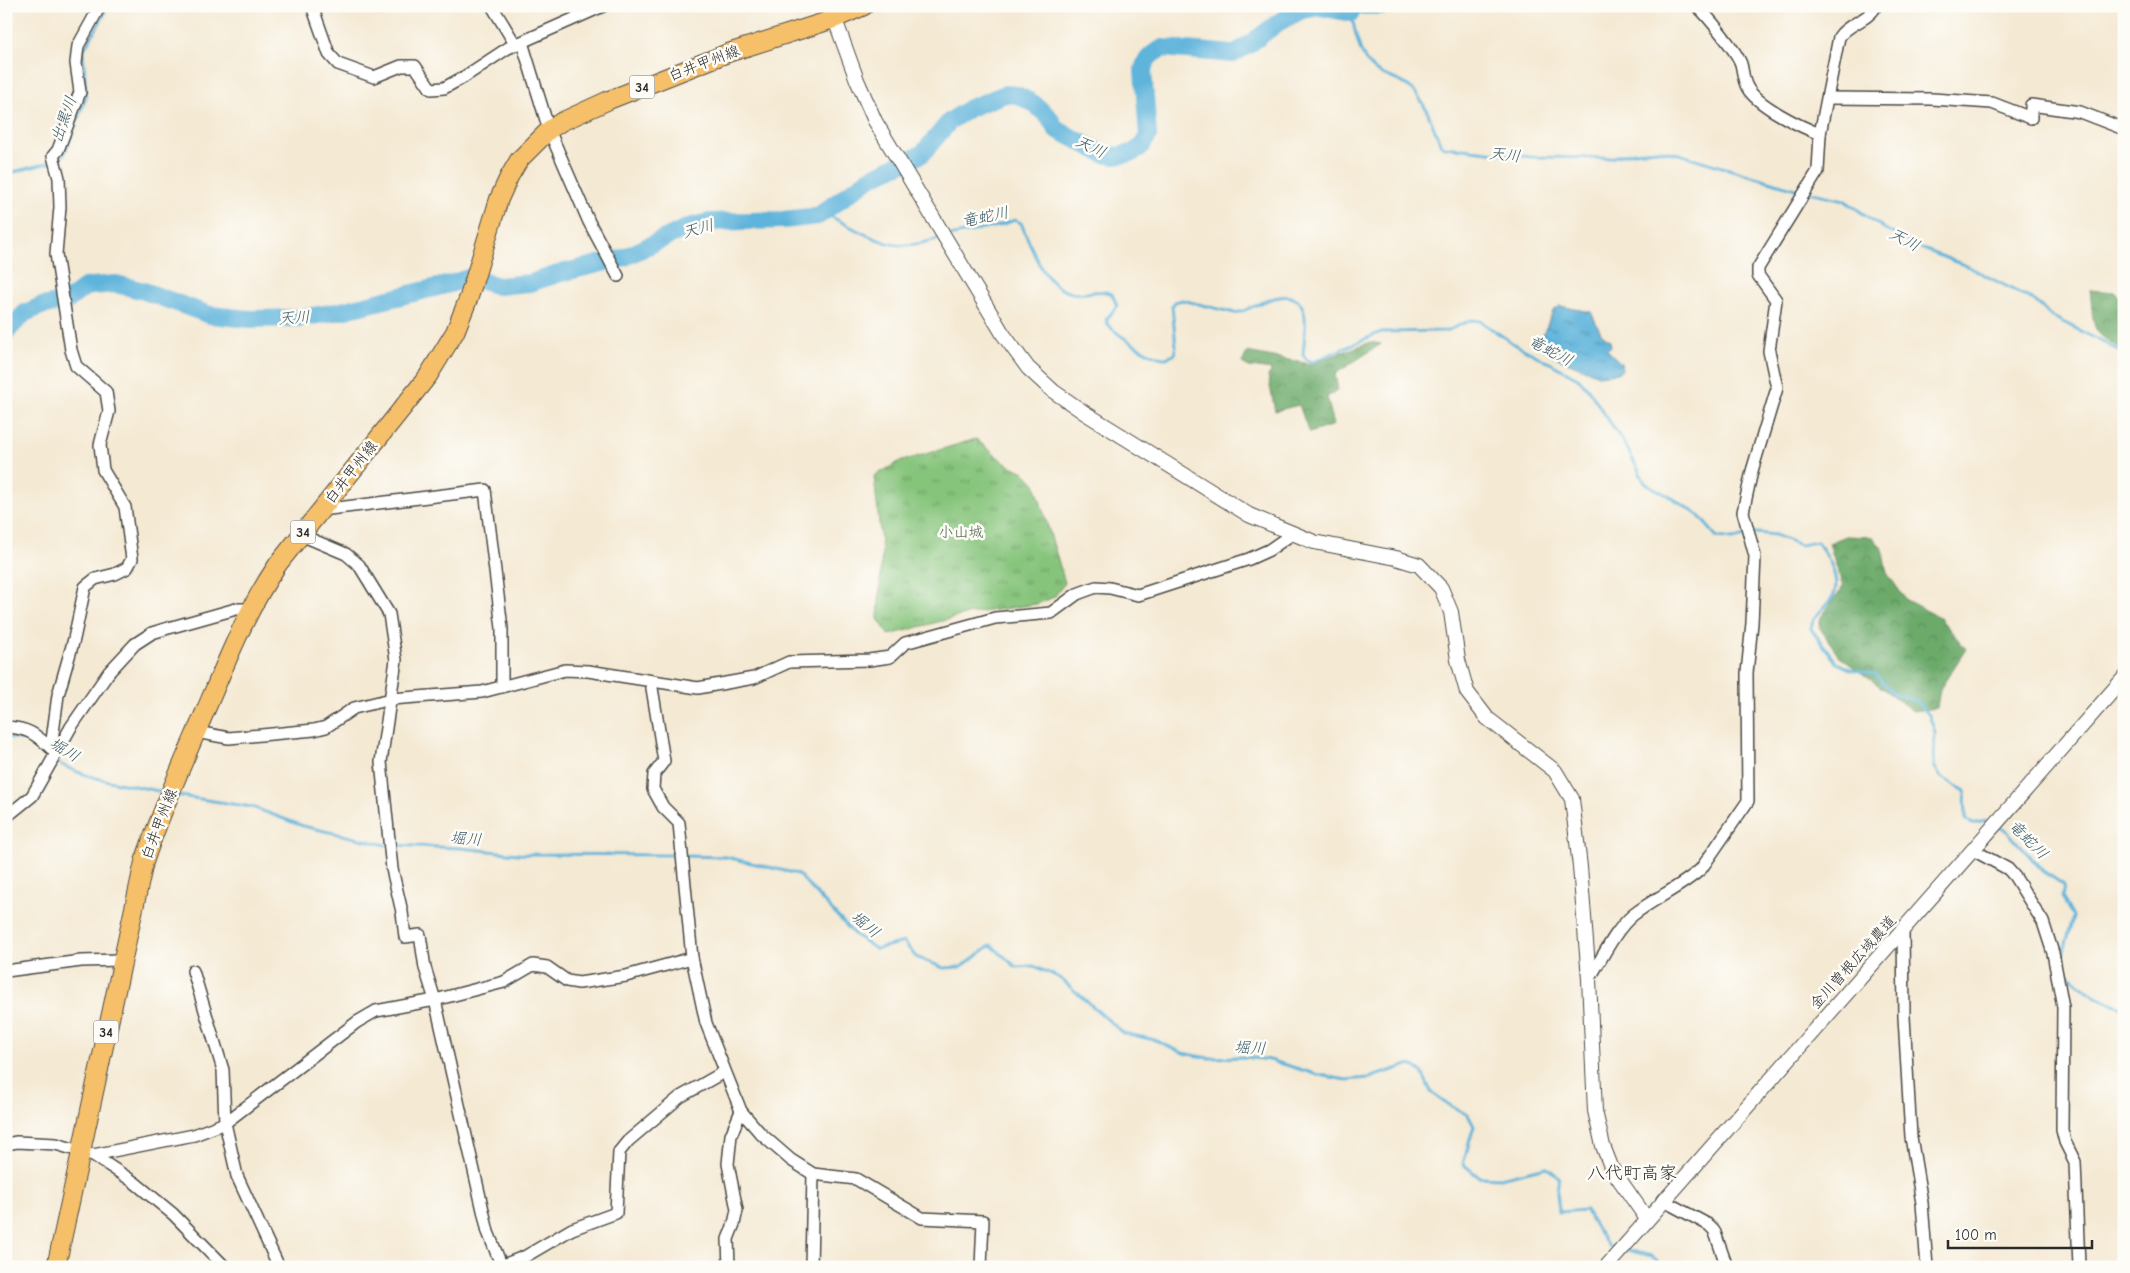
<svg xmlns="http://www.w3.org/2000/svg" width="2130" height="1273" viewBox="0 0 2130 1273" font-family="'Comic Neue','Klee One',sans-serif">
<defs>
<pattern id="grass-tufts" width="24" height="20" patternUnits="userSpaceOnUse" patternTransform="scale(1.25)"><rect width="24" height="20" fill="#86c47b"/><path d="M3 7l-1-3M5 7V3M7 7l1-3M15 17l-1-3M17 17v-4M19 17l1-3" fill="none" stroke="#6e9f65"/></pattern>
<pattern id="forest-crowns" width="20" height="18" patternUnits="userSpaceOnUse" patternTransform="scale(1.25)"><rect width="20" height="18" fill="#6caa6b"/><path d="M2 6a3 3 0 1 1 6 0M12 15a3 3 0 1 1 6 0" fill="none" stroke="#598b58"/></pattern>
<pattern id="water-ripples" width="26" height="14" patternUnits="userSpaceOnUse" patternTransform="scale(1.25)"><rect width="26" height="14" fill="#5fb4db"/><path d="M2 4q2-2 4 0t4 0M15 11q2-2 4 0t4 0" fill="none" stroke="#4f93b2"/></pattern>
</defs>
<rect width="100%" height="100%" fill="#fdfcf7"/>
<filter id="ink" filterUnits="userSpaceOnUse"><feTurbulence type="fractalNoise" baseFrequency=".02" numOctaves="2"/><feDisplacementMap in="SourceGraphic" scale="10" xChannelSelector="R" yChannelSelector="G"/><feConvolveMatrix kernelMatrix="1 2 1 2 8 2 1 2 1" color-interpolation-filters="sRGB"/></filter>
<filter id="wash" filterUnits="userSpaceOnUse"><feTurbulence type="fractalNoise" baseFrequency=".0096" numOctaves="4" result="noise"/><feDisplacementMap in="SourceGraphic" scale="20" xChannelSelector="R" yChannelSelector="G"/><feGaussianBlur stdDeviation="1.12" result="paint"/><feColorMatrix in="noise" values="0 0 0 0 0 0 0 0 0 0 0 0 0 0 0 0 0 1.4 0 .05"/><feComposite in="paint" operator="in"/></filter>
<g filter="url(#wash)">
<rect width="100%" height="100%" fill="#f4e9d3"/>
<path fill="url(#grass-tufts)" stroke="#587853" d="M 976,439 L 1005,463 L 1024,472 L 1035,484 L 1065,583 L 1054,597 L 1037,604 L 968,614 L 889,635 L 878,619 L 882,551 L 874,476 L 899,462 Z"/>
<g fill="url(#forest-crowns)" stroke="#4c6a4b">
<path d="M 2090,290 L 2114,292 L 2123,300 L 2124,350 C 2088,332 2095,328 2090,290 Z"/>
<path d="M 1370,342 L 1381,344 L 1335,374 L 1338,390 L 1327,397 L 1334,425 L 1309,433 L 1299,405 L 1275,411 L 1268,376 L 1272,370 L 1249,367 L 1242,363 L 1247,352 L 1311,364 Z"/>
<path d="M 1846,536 L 1873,537 L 1882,548 L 1887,573 L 1906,600 L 1939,617 L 1966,649 L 1940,689 L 1937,708 L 1913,711 L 1840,657 L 1819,627 L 1821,617 L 1843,587 L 1829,543 Z"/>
</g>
<path fill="url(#water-ripples)" stroke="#457083" d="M 1560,306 L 1591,312 L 1601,333 L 1610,341 L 1611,346 L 1607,350 L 1621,363 L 1622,370 L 1618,373 L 1598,375 L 1555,357 L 1541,348 L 1539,344 L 1553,311 Z"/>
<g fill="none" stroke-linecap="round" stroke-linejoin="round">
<g stroke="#5fb4db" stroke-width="3">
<path d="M 1407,6 L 1384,13 L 1351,13 C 1356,33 1359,64 1380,73 C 1392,79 1404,81 1413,90 C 1427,105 1433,127 1441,145 L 1445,147 L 1532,157 L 1609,158 L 1634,152 L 1657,150 L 1679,154 L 1802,191"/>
<path d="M 58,160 L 64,155 L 86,97 L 83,51 L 103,17 L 107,6"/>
<path d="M 6,174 L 52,162"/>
<path d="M 1809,192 L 1844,200 L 1885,229 L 1923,249 L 1967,266 L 2035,301 L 2051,316 L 2124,353"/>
<path d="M 822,212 C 842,222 877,243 898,245 C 913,246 927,242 941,238"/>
<path d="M 949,236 L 998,226 L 1015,220 L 1021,223 C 1031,246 1044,289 1073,293 C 1087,295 1099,288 1112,294 L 1117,306 L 1106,320 L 1108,325 C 1118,335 1153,359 1166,358 C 1167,358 1173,355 1174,355 L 1176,346 L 1172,306 L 1175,302 L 1182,300 L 1235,313 C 1247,311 1257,304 1268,300 C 1315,284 1305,327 1303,355 L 1307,360 L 1313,362 L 1381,332 L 1447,331 L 1471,320 L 1480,321 L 1514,344 L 1578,378 L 1588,389 L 1627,448 L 1645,483 L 1674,499 L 1698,515 L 1717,537 L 1733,539 L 1758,533 L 1775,535 L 1800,545 L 1817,542 C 1828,555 1844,584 1831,600 C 1823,610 1812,616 1811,629 L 1837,663 L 1850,669 L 1875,674 L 1893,693 L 1917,701 L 1929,715 L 1935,732 L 1934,766 L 1941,777 L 1965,791 L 1966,818 L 1972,824 L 1986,821 L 1990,823"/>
<path d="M 6,737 L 26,740 L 50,758"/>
<path d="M 55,761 C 87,781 127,783 163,792"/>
<path d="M 174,795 L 252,807 L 303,826 L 386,845"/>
<path d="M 1998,827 L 2006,830 L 2043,871 L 2064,885 L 2062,897 L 2073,917 L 2060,967 L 2094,996 L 2124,1008"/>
<path d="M 393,845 L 460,848 L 518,854 L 678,855"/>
<path d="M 685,856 L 726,857 L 798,874 L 855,935 L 876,949 L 904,942 L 916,957 L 944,968 L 961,967 L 991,945 L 1016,967 L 1034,966 L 1060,978 L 1123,1033 L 1155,1040 L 1183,1053 L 1208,1058 L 1244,1057 L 1270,1060 L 1315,1074 L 1346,1080 L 1369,1078 L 1411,1064 L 1422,1072 L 1431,1092 L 1451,1106 L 1468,1115 L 1474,1126 L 1463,1164 L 1479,1177 L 1500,1178 L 1546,1167 L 1559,1177 L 1557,1191 L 1559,1212 L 1585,1210 L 1608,1246 L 1618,1248"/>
<path d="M 1627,1250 L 1652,1256 L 1664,1267"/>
</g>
<path stroke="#5fb4db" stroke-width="18" d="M 6,332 L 25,313 L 41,306 L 67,301 L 85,287 L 92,286 L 116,284 L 144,291 L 210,315 L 250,319 L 301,318 L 341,311 L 450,284 L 471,277 L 498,286 L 530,283 L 561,273 L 623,258 L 688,227 L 709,222 L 783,220 L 818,216 L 870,178 L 922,154 L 950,121 L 970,108 L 1005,94 L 1017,95 L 1033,103 L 1049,117 L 1056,129 L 1103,154 L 1116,156 L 1132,153 L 1141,147 L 1148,136 L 1143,70 C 1145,58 1153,53 1163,48 L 1233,54 L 1247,46 L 1279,22 L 1302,10 L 1320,7 L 1351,13"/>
</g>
</g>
<g filter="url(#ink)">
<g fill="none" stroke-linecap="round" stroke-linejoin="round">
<g stroke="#494844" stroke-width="14">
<g id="minor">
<path d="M 312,6 L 329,54 L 338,64 L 374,77 L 401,66 L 415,66 L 431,89 L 444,88 L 464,77 L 508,48 L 603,6"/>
<path d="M 492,6 L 515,44"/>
<path d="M 1697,6 C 1708,16 1737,52 1741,64 C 1743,71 1743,80 1747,87 C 1756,105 1801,127 1820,134"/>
<path d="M 522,42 L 549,130 L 589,222 L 618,276"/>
<path d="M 1828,98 L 1932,99 L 1992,103 L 2031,118 L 2031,105 L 2080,112 L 2124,129"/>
<path d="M 321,510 L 485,490 L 502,628 L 502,687"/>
<path d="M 301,535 L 346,554 L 359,565 L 389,614 L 396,660 L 381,762 L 392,869 L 402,912 L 405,937 L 420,935 L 425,968 L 435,1000 L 488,1232 L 502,1267"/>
<path d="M 651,682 L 664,761 L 654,774 L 653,789 L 663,807 L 679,823 L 692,958 L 706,1023 L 741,1111 L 761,1134 L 791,1160 L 813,1174 L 856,1179 L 922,1218 L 983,1221 L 981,1267"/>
<path d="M 6,727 C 28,728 35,734 51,748"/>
<path d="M 196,732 L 229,738 L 314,730 L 326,727 L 354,708 L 391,699 L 482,692 L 565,670 L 588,671 L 698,688 L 754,678 L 789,662 L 869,660 L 890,657 L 905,643 L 995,618 L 1051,613 L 1077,594 L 1096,587 L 1110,588 L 1138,595 L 1249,559 L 1269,550 L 1292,534"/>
<path d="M 56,751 L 51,748 L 58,695 L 74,639 L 85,587 L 95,579 L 115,574 L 127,568 L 132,559 L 125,507 L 103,470 L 100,445 L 109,411 L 106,392 L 76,366 L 71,350 L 56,254 L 60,207 L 59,178 L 53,156 L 58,150 L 80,92 L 76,63 L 78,46 L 100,6"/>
<path d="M 6,817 L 32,796 L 71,727 L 109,672 L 135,644 L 152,633 L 165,629 L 236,609 L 250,609"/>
<path d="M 1973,850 L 2008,869 L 2015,877 L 2043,922 L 2053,953 L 2063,1007 L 2062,1130 L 2065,1142 L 2075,1162 L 2079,1267"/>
<path d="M 1903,930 L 1904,1017 L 1911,1137 L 1922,1203 L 1927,1267"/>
<path d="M 6,971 L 81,961 L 121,960"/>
<path d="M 193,971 L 223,1070 L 225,1123 L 237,1176 L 279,1267"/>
<path d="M 1589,979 C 1602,959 1614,931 1633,915 C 1654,898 1680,888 1701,869 L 1748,801 L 1747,673 L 1752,623 L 1755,556 L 1743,512 L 1752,471 L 1777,388 L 1769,351 L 1776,300 L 1758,275 L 1758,268 L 1818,171 L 1820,134 L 1839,37 C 1848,23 1867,22 1876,6"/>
<path d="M 6,1144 L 17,1142 L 56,1144 L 93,1155 L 134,1182 L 173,1214 L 225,1267"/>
<path d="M 93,1155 L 194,1135 L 225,1123 L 357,1022 L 376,1011 L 435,1000 L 504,982 L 533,965 L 547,967 L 567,981 L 579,983 L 626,976 L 692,958"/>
<path d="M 1662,1200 L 1709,1225 L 1714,1230 L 1726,1264 L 1730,1267"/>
<path d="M 498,1267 L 526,1256 L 572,1229 L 616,1213 L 619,1152 L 628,1141 L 680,1097 L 724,1072"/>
<path d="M 729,1267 L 728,1239 L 734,1224 L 737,1210 L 728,1164 L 731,1135 L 741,1111"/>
<path d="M 811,1267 L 813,1174"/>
</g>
</g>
<g stroke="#494844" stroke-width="16">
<g id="tertiary">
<path d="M 830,6 L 857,80 L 875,121 L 1003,334 L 1028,368 L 1053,391 L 1085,413 L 1249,515 L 1314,542 L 1396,558 L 1419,565 L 1441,588 L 1451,612 L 1458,660 L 1467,692 L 1487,718 L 1555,771 L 1572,799 L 1580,867 L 1589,979 L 1595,1111 L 1603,1146 L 1612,1169 L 1647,1219"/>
<path d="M 1606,1267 L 2124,678"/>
</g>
</g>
<g stroke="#494844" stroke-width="20">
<path id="primary" d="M 56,1267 L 144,862 C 161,811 183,763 204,714 C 226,663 246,611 278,564 L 428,376 L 455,332 L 469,297 L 499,199 L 509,177 L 519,160 L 549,130 L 561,122 L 609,100 L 728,53 L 834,19 L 864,6"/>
</g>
<use href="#minor" stroke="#fff" stroke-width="11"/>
<use href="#tertiary" stroke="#fff" stroke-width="14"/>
<use href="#primary" stroke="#f6c06b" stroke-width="18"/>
</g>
</g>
<g text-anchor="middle" stroke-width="5" stroke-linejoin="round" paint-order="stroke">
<g fill="#fdfcf7" stroke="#6a6a68" stroke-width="1">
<rect x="629.5" y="75.5" width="25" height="23" rx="4"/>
<rect x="290.5" y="520.5" width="25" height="23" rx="4"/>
<rect x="93.5" y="1020.5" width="25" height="23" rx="4"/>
</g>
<g font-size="14" font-weight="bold" fill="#2b2b2b">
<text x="642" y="92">34</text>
<text x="303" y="537">34</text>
<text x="106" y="1037">34</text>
</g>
<g font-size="15" fill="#2b2b2b" stroke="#fdfcf7">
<text transform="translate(704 63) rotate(-21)" y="5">白井甲州線</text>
<text transform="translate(351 472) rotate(-52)" y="5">白井甲州線</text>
<text transform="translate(159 824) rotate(-69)" y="5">白井甲州線</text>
<text transform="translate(1853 962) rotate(-48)" y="5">金川曽根広域農道</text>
</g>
<g font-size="15" fill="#4b6147" stroke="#fdfcf7">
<text x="961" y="537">小山城</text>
</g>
<g font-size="16" font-style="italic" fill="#3d5b69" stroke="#fdfcf7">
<text transform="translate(63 119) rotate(-71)" y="6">出黒川</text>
<text transform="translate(1091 146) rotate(25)" y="6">天川</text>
<text transform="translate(1505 154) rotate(6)" y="6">天川</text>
<text transform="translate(985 216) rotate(-12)" y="6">竜蛇川</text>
<text transform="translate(698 228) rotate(-15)" y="6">天川</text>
<text transform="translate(1905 239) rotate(28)" y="6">天川</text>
<text transform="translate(294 317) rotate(-4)" y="6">天川</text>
<text transform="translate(1551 350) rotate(28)" y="6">竜蛇川</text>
<text transform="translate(65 749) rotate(31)" y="6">堀川</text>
<text transform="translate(466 838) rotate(4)" y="6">堀川</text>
<text transform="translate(2029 839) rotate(45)" y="6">竜蛇川</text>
<text transform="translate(866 924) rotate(39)" y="6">堀川</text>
<text transform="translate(1250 1047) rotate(3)" y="6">堀川</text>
</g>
<g font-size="18" fill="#2b2b2b" stroke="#fdfcf7">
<text x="1632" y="1179">八代町高家</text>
</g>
</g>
<rect width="2130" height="1273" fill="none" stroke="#fdfcf7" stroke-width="25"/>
<path d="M1948 1240v8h144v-8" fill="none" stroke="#2b2b2b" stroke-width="2.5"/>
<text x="1955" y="1240" font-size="15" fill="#2b2b2b" stroke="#fdfcf7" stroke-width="4" paint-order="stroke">100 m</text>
</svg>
